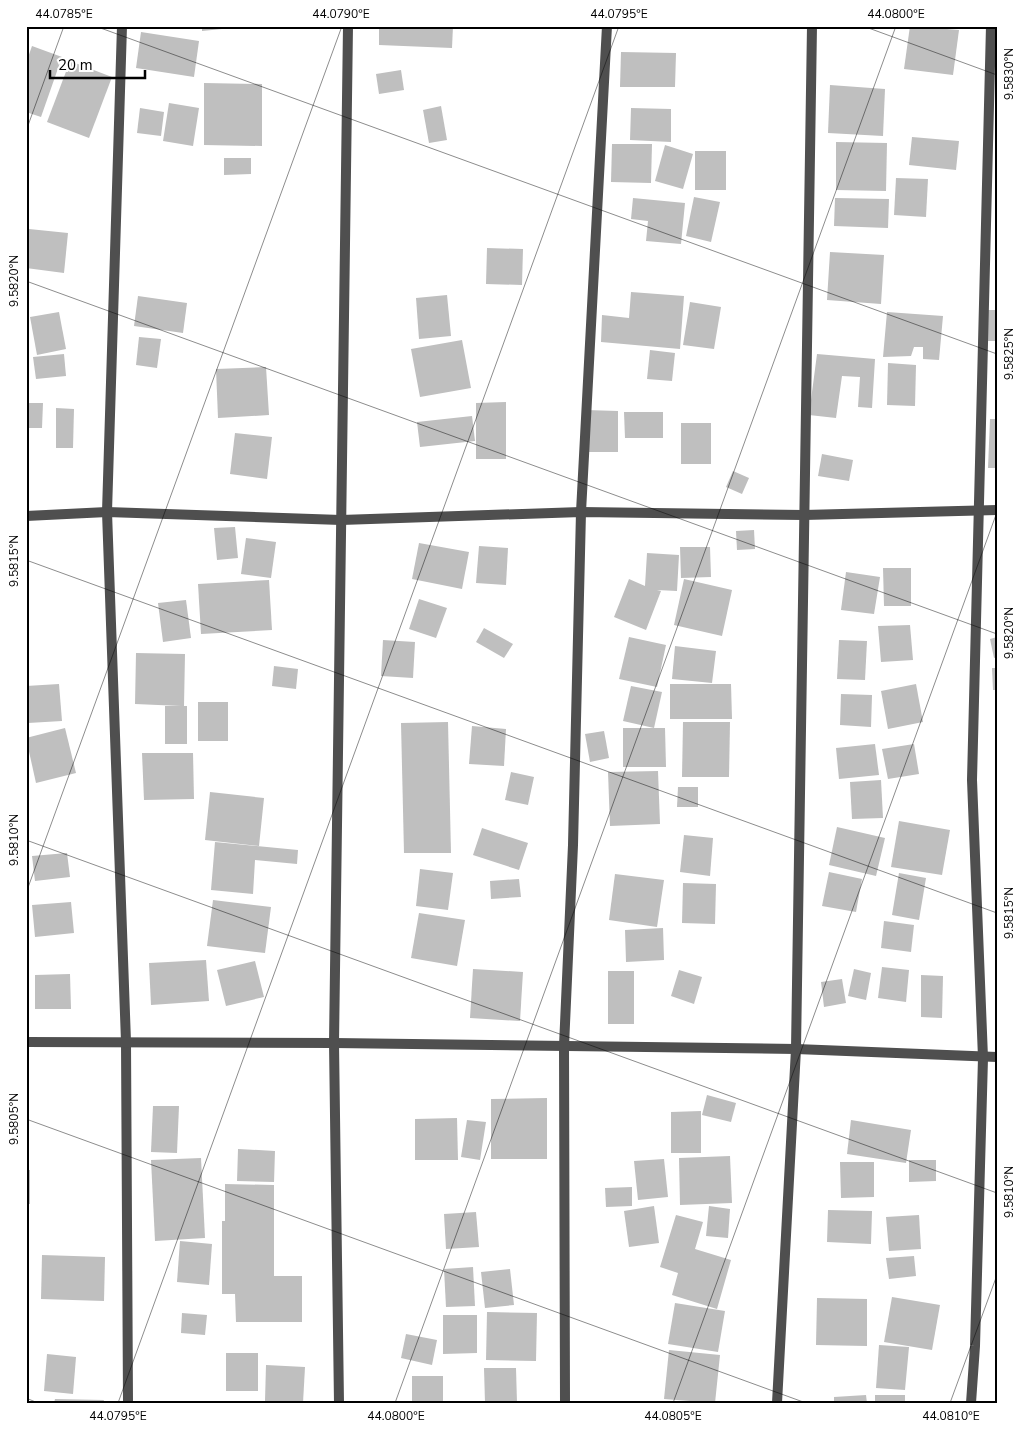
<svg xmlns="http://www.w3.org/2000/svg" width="1023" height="1429" viewBox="0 0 1023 1429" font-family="'Nunito Sans',sans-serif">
<rect width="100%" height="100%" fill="#fff"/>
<g fill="#bfbfbf">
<path d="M 37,26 L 65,26 L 65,28 L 37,29 Z"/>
<path d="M 202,26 L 232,26 L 232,28 L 202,31 Z"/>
<path d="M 379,26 L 453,26 L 452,48 L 379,45 Z"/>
<path d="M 910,26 L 959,30 L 953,75 L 904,69 Z"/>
<path d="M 141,32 L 199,41 L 194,77 L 136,68 Z"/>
<path d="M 32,46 L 62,57 L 41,117 L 26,112 L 26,63 Z"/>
<path d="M 621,52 L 676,53 L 675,87 L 620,87 Z"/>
<path d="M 70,61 L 112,77 L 89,138 L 47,122 Z"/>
<path d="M 401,70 L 404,90 L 379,94 L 376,74 Z"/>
<path d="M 204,83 L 262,84 L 262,146 L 204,145 Z"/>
<path d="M 830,85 L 885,89 L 883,136 L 828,133 Z"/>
<path d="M 169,103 L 199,108 L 193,146 L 163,141 Z"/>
<path d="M 441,106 L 447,140 L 429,143 L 423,110 Z"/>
<path d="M 140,108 L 164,112 L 161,136 L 137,133 Z"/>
<path d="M 631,108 L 671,109 L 671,142 L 630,140 Z"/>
<path d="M 912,137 L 959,141 L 956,170 L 909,165 Z"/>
<path d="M 836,142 L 887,143 L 886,191 L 836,190 Z"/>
<path d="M 612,144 L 652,144 L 651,183 L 611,182 Z"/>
<path d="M 665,145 L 693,154 L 683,189 L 655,181 Z"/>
<rect x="695" y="151" width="31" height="39"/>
<path d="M 224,158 L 251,158 L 251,174 L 224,175 Z"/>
<path d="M 896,178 L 928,179 L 926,217 L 894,215 Z"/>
<path d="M 694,197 L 720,202 L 711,242 L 686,236 Z"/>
<path d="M 633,198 L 685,203 L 681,244 L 646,241 L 648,221 L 631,219 Z"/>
<path d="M 835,198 L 889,199 L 888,228 L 834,226 Z"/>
<path d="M 29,229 L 68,233 L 64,273 L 26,268 Z"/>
<path d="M 487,248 L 523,249 L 522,285 L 486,284 Z"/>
<path d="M 830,252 L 884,255 L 881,304 L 827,300 Z"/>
<path d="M 631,292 L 684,296 L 680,349 L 601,342 L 602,315 L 629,318 Z"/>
<path d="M 447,295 L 451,336 L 419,339 L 416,298 Z"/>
<path d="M 138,296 L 187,303 L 183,333 L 134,326 Z"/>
<path d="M 690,302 L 721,307 L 714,349 L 683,345 Z"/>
<rect x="983" y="310" width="14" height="31"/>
<path d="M 59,312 L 66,349 L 37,355 L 30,317 Z"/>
<path d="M 887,312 L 943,316 L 939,360 L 923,359 L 923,347 L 914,347 L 911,356 L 883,357 Z"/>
<path d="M 139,337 L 161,339 L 157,368 L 136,365 Z"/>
<path d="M 462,340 L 471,388 L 420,397 L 411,349 Z"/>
<path d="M 650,350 L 675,353 L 672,381 L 647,379 Z"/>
<path d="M 64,354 L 66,376 L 36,379 L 33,357 Z"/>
<path d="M 817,354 L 875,359 L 872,408 L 858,407 L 860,377 L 842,376 L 836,418 L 809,415 Z"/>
<path d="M 888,363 L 916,365 L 915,406 L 887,405 Z"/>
<path d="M 266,367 L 269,415 L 218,418 L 216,369 Z"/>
<path d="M 506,402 L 506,459 L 476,459 L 476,403 Z"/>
<path d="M 26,403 L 43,403 L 42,428 L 26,428 Z"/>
<path d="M 56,408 L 74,409 L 73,448 L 56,448 Z"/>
<path d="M 586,410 L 618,411 L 618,452 L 585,452 Z"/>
<path d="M 624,412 L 663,412 L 663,438 L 625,438 Z"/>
<path d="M 472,416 L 475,441 L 420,447 L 417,422 Z"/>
<path d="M 990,419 L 997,419 L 997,468 L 988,468 Z"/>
<rect x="681" y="423" width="30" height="41"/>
<path d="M 235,433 L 272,437 L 267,479 L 230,474 Z"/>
<path d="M 822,454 L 853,460 L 849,481 L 818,476 Z"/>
<path d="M 733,471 L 749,478 L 742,494 L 726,487 Z"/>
<path d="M 235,527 L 238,558 L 217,560 L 214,528 Z"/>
<path d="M 754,530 L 755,549 L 737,550 L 736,531 Z"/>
<path d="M 246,538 L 276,542 L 271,578 L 241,574 Z"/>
<path d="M 419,543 L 469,552 L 462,589 L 412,579 Z"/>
<path d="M 479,546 L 508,548 L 506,585 L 476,583 Z"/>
<path d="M 680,547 L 710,547 L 711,577 L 681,578 Z"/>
<path d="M 647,553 L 679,555 L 677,591 L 657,590 L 661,591 L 646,630 L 614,617 L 629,579 L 645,586 Z"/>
<path d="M 883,568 L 911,568 L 911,606 L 884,606 Z"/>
<path d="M 846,572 L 880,577 L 874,614 L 841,610 Z"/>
<path d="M 684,579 L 732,590 L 722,636 L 674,625 Z"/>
<path d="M 269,580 L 272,630 L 201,634 L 198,584 Z"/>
<path d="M 419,599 L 447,608 L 436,638 L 409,629 Z"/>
<path d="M 186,600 L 191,638 L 163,642 L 158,603 Z"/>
<path d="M 910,625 L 913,660 L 881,662 L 878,626 Z"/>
<path d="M 484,628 L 513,644 L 504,658 L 476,642 Z"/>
<path d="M 629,637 L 666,645 L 657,687 L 619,679 Z"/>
<path d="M 997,637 L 997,657 L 994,658 L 990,639 Z"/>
<path d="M 383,640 L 415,642 L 413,678 L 381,676 Z"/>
<path d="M 839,640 L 867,641 L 865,680 L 837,679 Z"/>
<path d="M 675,646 L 716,651 L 712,683 L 672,679 Z"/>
<path d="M 136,653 L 185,654 L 184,706 L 187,706 L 187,744 L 165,744 L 165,706 L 181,706 L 135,704 Z"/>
<path d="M 274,666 L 298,669 L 296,689 L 272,686 Z"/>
<path d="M 992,668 L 997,668 L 997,690 L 993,690 Z"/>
<path d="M 59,684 L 62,721 L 28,723 L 26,686 Z"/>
<path d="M 670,684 L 731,684 L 732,719 L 670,719 Z"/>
<path d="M 916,684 L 923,722 L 888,729 L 881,691 Z"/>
<path d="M 631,686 L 662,692 L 654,728 L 623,721 Z"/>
<path d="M 841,694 L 872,695 L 871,727 L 840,725 Z"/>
<rect x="198" y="702" width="30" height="39"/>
<path d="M 448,722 L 451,853 L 404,853 L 401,723 Z"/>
<path d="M 683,722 L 730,722 L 729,777 L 682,777 Z"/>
<path d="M 472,726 L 506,729 L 504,766 L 469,764 Z"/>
<path d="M 65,728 L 76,773 L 36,783 L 26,738 Z"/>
<path d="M 623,728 L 665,728 L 666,767 L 623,767 Z"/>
<path d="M 604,731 L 609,758 L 590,762 L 585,734 Z"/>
<path d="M 875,744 L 879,775 L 839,779 L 836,748 Z"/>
<path d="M 914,744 L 919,774 L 888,779 L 882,749 Z"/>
<path d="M 142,753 L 193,753 L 194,799 L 144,800 Z"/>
<path d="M 658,771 L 660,824 L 610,826 L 608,772 Z"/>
<path d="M 511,772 L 534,777 L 528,805 L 505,800 Z"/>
<path d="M 881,780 L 883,818 L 852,819 L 850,782 Z"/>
<path d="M 678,787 L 698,787 L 698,807 L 677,807 Z"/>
<path d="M 210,792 L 264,798 L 259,846 L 205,840 Z"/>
<path d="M 899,821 L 950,830 L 942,875 L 891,867 Z"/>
<path d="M 837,827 L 885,838 L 876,876 L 829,865 Z"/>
<path d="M 482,828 L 528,843 L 519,870 L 473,855 Z"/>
<path d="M 684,835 L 713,838 L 710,876 L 680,872 Z"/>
<path d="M 215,842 L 298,850 L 297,864 L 255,860 L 253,894 L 211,890 Z"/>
<path d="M 67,853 L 70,877 L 35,881 L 32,856 Z"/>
<path d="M 420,869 L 453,873 L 448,910 L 416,906 Z"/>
<path d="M 829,872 L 862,879 L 856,912 L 822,906 Z"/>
<path d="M 899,873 L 926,878 L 919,920 L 892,915 Z"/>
<path d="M 615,874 L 664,880 L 657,927 L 609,920 Z"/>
<path d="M 519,879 L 521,897 L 491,899 L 490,881 Z"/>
<path d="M 683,883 L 716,884 L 715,924 L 682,923 Z"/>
<path d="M 213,900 L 271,907 L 265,953 L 207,946 Z"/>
<path d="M 71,902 L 74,933 L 35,937 L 32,905 Z"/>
<path d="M 419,913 L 465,920 L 457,966 L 411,958 Z"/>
<path d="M 884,921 L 914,925 L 911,952 L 881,948 Z"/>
<path d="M 663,928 L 664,960 L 626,962 L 625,930 Z"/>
<path d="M 206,960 L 209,1001 L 151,1005 L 149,963 Z"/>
<path d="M 255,961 L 264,997 L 226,1006 L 217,970 Z"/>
<path d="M 882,967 L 909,970 L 906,1002 L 878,998 Z"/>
<path d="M 473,969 L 523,972 L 520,1021 L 470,1018 Z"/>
<path d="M 854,969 L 871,973 L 866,1000 L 848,996 Z"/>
<path d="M 679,970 L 702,977 L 694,1004 L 671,996 Z"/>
<rect x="608" y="971" width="26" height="53"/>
<path d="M 70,974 L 71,1009 L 35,1009 L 35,975 Z"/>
<path d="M 921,975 L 943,976 L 942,1018 L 921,1017 Z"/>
<path d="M 842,979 L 846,1003 L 824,1007 L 821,982 Z"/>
<path d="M 707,1095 L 736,1103 L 731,1122 L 702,1115 Z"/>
<path d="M 547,1098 L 547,1159 L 491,1159 L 491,1099 Z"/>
<path d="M 153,1106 L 179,1106 L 177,1153 L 151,1152 Z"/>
<path d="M 701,1111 L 701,1153 L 671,1153 L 671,1112 Z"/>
<path d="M 457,1118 L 458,1160 L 415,1160 L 415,1119 Z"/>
<path d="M 467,1120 L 486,1122 L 480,1160 L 461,1157 Z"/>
<path d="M 851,1120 L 911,1130 L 906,1163 L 847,1154 Z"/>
<path d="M 238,1149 L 275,1151 L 274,1182 L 237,1181 Z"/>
<path d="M 730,1156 L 732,1203 L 680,1205 L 679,1158 Z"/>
<path d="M 201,1158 L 205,1238 L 155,1241 L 151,1160 Z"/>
<path d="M 664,1159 L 668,1197 L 638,1200 L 634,1161 Z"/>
<path d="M 909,1160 L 936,1160 L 936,1181 L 909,1182 Z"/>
<path d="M 840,1162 L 874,1162 L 874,1197 L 841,1198 Z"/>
<rect x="26" y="1170" width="4" height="34"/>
<path d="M 225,1184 L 274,1185 L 274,1276 L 302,1276 L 302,1322 L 236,1322 L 235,1294 L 222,1294 L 222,1221 L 225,1221 Z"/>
<path d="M 632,1187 L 632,1206 L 606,1207 L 605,1188 Z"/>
<path d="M 654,1206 L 659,1243 L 629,1247 L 624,1211 Z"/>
<path d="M 709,1206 L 730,1209 L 728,1238 L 706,1236 Z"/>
<path d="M 828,1210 L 872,1211 L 871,1244 L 827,1242 Z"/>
<path d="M 476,1212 L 479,1247 L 446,1249 L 444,1214 Z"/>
<path d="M 676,1215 L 703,1222 L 695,1249 L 731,1260 L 717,1309 L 672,1295 L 678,1273 L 660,1267 Z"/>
<path d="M 919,1215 L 921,1249 L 889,1251 L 886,1217 Z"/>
<path d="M 180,1241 L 212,1244 L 209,1285 L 177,1282 Z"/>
<path d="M 42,1255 L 105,1257 L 104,1301 L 41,1299 Z"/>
<path d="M 914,1256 L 916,1276 L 889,1279 L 886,1258 Z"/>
<path d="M 473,1267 L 475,1306 L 446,1307 L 444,1269 Z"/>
<path d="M 510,1269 L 514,1305 L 485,1308 L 481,1272 Z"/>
<path d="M 892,1297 L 940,1305 L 932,1350 L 884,1342 Z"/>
<path d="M 817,1298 L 867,1299 L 867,1346 L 816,1345 Z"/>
<path d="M 675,1303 L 725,1311 L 718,1352 L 668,1344 Z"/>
<path d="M 487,1312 L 537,1313 L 536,1361 L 486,1360 Z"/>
<path d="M 182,1313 L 207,1315 L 205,1335 L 181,1333 Z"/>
<path d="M 443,1315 L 477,1315 L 477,1353 L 443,1354 Z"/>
<path d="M 406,1334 L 437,1340 L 432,1365 L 401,1358 Z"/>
<path d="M 879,1345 L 909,1347 L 905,1390 L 876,1388 Z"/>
<path d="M 669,1350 L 720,1355 L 715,1403 L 664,1399 Z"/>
<rect x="226" y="1353" width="32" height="38"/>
<path d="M 47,1354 L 76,1357 L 73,1394 L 44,1391 Z"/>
<path d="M 266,1365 L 305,1367 L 303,1403 L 265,1401 Z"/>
<path d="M 484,1368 L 516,1368 L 517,1403 L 485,1403 Z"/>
<rect x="412" y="1376" width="31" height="27"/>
<path d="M 866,1395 L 867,1403 L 834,1403 L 834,1397 Z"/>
<rect x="875" y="1395" width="30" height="8"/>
<path d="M 55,1399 L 104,1400 L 103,1403 L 54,1403 Z"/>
</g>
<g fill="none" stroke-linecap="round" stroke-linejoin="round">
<g stroke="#4f4f4f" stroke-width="10">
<path d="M 122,26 L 107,512 L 126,1042 L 128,1403"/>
<path d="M 26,516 L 107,512 L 341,520 L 581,512 L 804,515 L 997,510"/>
<path d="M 26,1042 L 334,1043 L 796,1049 L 997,1057"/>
<path d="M 339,1403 L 334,1043 L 348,26"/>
<path d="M 565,1403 L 564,1046 L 573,845 L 581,512 L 607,26"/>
<path d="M 777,1403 L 796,1049 L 812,26"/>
<path d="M 971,1403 L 975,1346 L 983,1058 L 972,780 L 991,26"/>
</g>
</g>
<path fill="none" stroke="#000" stroke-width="1" stroke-opacity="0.45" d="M 95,26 L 997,354M 863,26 L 997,75M 26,131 L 64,26M 26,281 L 997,634M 26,560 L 997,913M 26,840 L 997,1193M 26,893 L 342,26M 26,1119 L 806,1403M 26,1398 L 38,1403M 118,1403 L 619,26M 395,1403 L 896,26M 673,1403 L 997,512M 950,1403 L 997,1275"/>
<rect width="1023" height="1429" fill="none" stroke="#ffffff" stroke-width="55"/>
<path d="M50 70v8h95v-8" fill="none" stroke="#000000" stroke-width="2.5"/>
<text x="58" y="70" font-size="15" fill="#000000" stroke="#ffffff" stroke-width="4" paint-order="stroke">20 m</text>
<rect x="28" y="28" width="968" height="1374" fill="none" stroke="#000" stroke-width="2"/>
<g font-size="12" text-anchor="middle" fill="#000">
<text x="64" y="18">44.0785°E</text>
<text x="341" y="18">44.0790°E</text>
<text x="619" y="18">44.0795°E</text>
<text x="896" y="18">44.0800°E</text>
<text transform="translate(1009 74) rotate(-90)" y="4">9.5830°N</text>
<text transform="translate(14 281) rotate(-90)" y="4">9.5820°N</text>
<text transform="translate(1009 354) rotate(-90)" y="4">9.5825°N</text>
<text transform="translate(14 561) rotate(-90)" y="4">9.5815°N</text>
<text transform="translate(1009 633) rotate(-90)" y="4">9.5820°N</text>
<text transform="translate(14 840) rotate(-90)" y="4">9.5810°N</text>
<text transform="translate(1009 913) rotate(-90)" y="4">9.5815°N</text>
<text transform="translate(14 1119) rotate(-90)" y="4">9.5805°N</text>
<text transform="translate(1009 1192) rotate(-90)" y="4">9.5810°N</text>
<text x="118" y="1420">44.0795°E</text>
<text x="396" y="1420">44.0800°E</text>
<text x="673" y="1420">44.0805°E</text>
<text x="951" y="1420">44.0810°E</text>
</g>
</svg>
